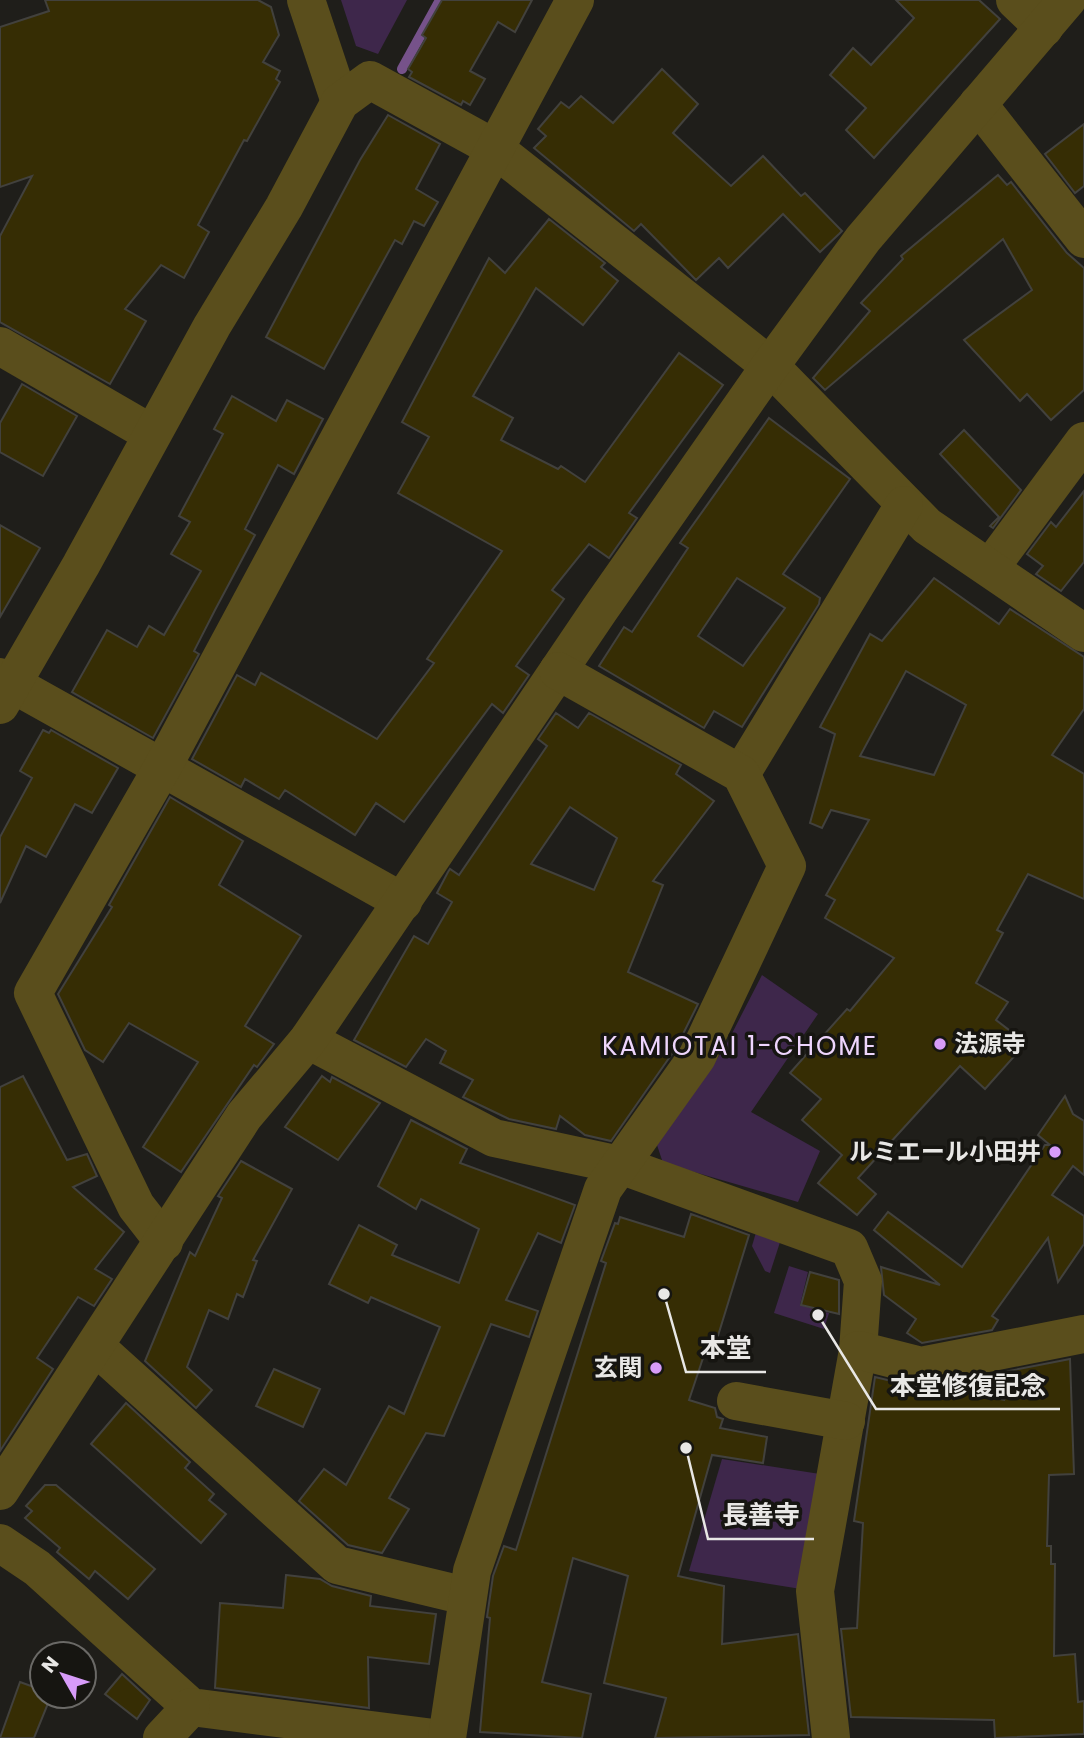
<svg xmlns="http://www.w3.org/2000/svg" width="1084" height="1738" viewBox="0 0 1084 1738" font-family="Poppins,'Noto Sans JP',sans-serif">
<rect width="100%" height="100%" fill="#1f1e1a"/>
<g fill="#3e274b">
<path d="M 341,0 L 407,0 L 378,54 L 356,46 Z"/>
<path d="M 762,975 L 818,1014 L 751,1112 L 820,1151 L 798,1202 L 663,1163 L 657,1145 L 725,1047 Z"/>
<path d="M 757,1229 L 782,1236 L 770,1273 L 765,1271 L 752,1246 Z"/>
<path d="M 789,1266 L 808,1272 L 800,1305 L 829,1313 L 824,1329 L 774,1313 Z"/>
<path d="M 722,1459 L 820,1474 L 801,1589 L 689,1571 Z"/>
</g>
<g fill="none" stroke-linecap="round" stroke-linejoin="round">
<path stroke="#76528a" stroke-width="10" d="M 402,69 L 440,0"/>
</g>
<g fill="#362d04" stroke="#42413d" stroke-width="2" fill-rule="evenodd">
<path d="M 45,0 L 258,0 L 271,7 L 279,35 L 263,62 L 280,71 L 276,79 L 280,82 L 247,141 L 244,140 L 198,225 L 209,232 L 184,278 L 161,265 L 125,309 L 146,321 L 110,384 L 0,322 L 0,236 L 32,176 L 0,187 L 0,27 L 49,11 Z"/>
<path d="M 442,0 L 532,0 L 515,32 L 498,22 L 470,71 L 485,79 L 470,105 L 463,101 L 461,105 L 409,77 L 412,72 L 408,69 L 426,38 L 422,35 Z"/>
<path d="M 896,0 L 979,0 L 1000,19 L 874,158 L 846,130 L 866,108 L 830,75 L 853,48 L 871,65 L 914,18 Z"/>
<path d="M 662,69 L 698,104 L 673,133 L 731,186 L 763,156 L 801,196 L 805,193 L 842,231 L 839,234 L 820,252 L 783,214 L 728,268 L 719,258 L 696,280 L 641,224 L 634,231 L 534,148 L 546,136 L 538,129 L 561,102 L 569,108 L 581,96 L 613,123 Z"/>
<path d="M 388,115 L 440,144 L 416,189 L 438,202 L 424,226 L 414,221 L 402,244 L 395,240 L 324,369 L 266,337 L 360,160 Z"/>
<path d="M 1084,124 L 1084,186 L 1075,193 L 1045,154 Z"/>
<path d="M 998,175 L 1007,185 L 1011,182 L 1067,253 L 1084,268 L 1084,390 L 1051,420 L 1027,394 L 1020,401 L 964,340 L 1032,290 L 1003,239 L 825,390 L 813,378 L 870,311 L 861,303 L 903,259 L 901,256 Z"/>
<path d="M 549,219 L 605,263 L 601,267 L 618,281 L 583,325 L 536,288 L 473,396 L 513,418 L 501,440 L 558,469 L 561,466 L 585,482 L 679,353 L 723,385 L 629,513 L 637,518 L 609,558 L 589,544 L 552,590 L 564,599 L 516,666 L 529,675 L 503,713 L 492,704 L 404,822 L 376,803 L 355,835 L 285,790 L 279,799 L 245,779 L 241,787 L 192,759 L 237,675 L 255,685 L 261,673 L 377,739 L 434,663 L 427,659 L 502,551 L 398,493 L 429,437 L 402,422 L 489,258 L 505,273 Z"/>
<path d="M 22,384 L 77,416 L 43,476 L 0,452 L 0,423 Z"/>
<path d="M 232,396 L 276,421 L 287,400 L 323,419 L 294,474 L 278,465 L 245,529 L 255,535 L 215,610 L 194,651 L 199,654 L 153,738 L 72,692 L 107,630 L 137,647 L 149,626 L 164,635 L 201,571 L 171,554 L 190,522 L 179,516 L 223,434 L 214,429 Z"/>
<path d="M 769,418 L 850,479 L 783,574 L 820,598 L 819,604 L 742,727 L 714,711 L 704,728 L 599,666 L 624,627 L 632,632 L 688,548 L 680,543 ZM 737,578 L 785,608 L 743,666 L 698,636 Z"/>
<path d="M 964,430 L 1021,490 L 993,528 L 990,526 L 999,517 L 940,454 Z"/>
<path d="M 1084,491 L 1084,562 L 1061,591 L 1036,574 L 1043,566 L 1027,554 L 1051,522 L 1056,527 Z"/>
<path d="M 0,525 L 40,548 L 0,617 Z"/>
<path d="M 934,578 L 999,624 L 1010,609 L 1084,657 L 1084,709 L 1052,755 L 1084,774 L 1084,899 L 1028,874 L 997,930 L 1003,933 L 976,983 L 1008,1002 L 996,1020 L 1026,1043 L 985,1089 L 960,1066 L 858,1178 L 876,1194 L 857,1215 L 818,1183 L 842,1155 L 802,1120 L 821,1099 L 790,1073 L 847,1009 L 850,1011 L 894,958 L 825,918 L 835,900 L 826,895 L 869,820 L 831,810 L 822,828 L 810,823 L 835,734 L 820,727 L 870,634 L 882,641 ZM 906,671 L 966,705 L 934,775 L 860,756 Z"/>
<path d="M 556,713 L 578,728 L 589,713 L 681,765 L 676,774 L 714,801 L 653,881 L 663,885 L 628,972 L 698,1004 L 676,1048 L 611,1141 L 585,1135 L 560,1116 L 556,1129 L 509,1119 L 463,1097 L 473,1080 L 440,1063 L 446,1051 L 426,1039 L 406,1067 L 354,1040 L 414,936 L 428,944 L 452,902 L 437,893 L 448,872 L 450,869 L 459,875 L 547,746 L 538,739 ZM 570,807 L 617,838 L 594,890 L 531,864 Z"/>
<path d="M 43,730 L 49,733 L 51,730 L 118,768 L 92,813 L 75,804 L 46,857 L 26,846 L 0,903 L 0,837 L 32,778 L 20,771 Z"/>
<path d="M 170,797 L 243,841 L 219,885 L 301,936 L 245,1026 L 274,1044 L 257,1067 L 254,1065 L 181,1172 L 143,1147 L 198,1062 L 129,1023 L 103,1062 L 85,1050 L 58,994 L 112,907 L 109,905 Z"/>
<path d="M 23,1076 L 67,1160 L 87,1154 L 97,1176 L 73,1187 L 124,1232 L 95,1269 L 112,1279 L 94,1306 L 78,1297 L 37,1358 L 53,1369 L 0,1451 L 0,1087 Z"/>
<path d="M 322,1076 L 330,1082 L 332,1077 L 380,1103 L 338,1160 L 285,1127 Z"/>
<path d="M 1065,1096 L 1073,1114 L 1084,1121 L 1084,1175 L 1073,1166 L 1052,1195 L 1084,1216 L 1084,1244 L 1058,1282 L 1048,1238 L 992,1316 L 998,1320 L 992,1330 L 922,1343 L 907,1333 L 916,1319 L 884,1295 L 881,1267 L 940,1285 L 874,1230 L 888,1212 L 962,1267 L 1045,1145 L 1050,1145 L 1038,1135 Z"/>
<path d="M 411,1120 L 467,1149 L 460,1163 L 575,1205 L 561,1243 L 538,1233 L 506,1300 L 538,1311 L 529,1337 L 491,1324 L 444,1436 L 426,1433 L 389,1498 L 409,1509 L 382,1553 L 348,1545 L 299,1501 L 324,1469 L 346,1485 L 389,1406 L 404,1414 L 440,1327 L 371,1297 L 368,1303 L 329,1284 L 359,1225 L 397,1245 L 392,1255 L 459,1283 L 479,1229 L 421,1199 L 416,1209 L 378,1186 Z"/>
<path d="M 241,1161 L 292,1189 L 253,1260 L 257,1261 L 243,1297 L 237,1294 L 228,1319 L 209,1310 L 187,1367 L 212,1390 L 196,1408 L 145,1361 L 190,1252 L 195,1256 L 222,1198 L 218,1196 Z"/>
<path d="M 691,1214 L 749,1235 L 717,1339 L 710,1337 L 689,1400 L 715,1408 L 717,1417 L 723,1419 L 720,1428 L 767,1437 L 763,1463 L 712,1455 L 678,1576 L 724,1586 L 722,1644 L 798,1634 L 809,1735 L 655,1738 L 666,1698 L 604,1683 L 628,1576 L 573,1558 L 542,1682 L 591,1694 L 582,1738 L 480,1732 L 490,1618 L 487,1617 L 493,1576 L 504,1546 L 516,1550 L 606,1263 L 601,1261 L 615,1223 L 618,1224 L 620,1217 L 684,1237 Z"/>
<path d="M 810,1272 L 839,1280 L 839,1314 L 801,1305 Z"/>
<path d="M 1070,1359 L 1074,1474 L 1049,1475 L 1047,1546 L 1051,1546 L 1051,1564 L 1055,1564 L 1054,1656 L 1075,1654 L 1078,1702 L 1084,1701 L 1084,1734 L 995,1738 L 994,1720 L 851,1717 L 841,1629 L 857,1628 L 863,1523 L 854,1521 L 875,1377 L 916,1387 L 933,1386 L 1005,1400 L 973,1378 Z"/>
<path d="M 274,1369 L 320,1389 L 303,1427 L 256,1406 Z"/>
<path d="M 126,1403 L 190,1462 L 185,1468 L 214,1494 L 209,1500 L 226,1514 L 201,1543 L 91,1444 Z"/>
<path d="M 45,1485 L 56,1485 L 155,1569 L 128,1599 L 95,1571 L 89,1579 L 57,1552 L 60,1548 L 25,1518 L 32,1511 L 26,1506 Z"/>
<path d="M 286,1575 L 320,1579 L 332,1586 L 371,1596 L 370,1606 L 436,1614 L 429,1664 L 368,1657 L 369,1708 L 215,1688 L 220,1603 L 283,1608 Z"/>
<path d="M 122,1674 L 150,1700 L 137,1719 L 105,1694 Z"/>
<path d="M 20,1682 L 42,1690 L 42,1696 L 51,1696 L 34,1738 L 0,1738 Z"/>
</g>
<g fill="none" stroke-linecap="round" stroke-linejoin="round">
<g stroke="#5a4e1c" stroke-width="38">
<path d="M 306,0 L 340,102"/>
<path d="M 1015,0 L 1044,28"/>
<path d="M 978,104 L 1084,239"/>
<path d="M 0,346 L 152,434"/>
<path d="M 990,568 L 1084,441"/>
<path d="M 0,677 L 403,902"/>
<path d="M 0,705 L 81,565 L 212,326 L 284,207 L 340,102 L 370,80 L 494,148 L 770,366 L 927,526 L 1084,633"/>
<path d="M 741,774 L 904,505"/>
<path d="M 308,1040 L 494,1138 L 620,1165 L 849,1248 L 863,1281 L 858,1350 L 815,1591 L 831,1738"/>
<path d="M 164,1242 L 136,1206 L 33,993 L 162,768 L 575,0"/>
<path d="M 95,1346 L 337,1565 L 466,1596"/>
<path d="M 858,1350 L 921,1366 L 1084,1334"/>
<path d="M 736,1401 L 846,1421"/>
<path d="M 0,1491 L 244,1116 L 308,1040 L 600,609 L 770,366 L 863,239 L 1067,0"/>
<path d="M 0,1543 L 37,1568 L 191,1707 L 434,1738"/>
<path d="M 162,1738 L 191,1707"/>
<path d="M 447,1738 L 472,1571 L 603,1189 L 697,1057 L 787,866 L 741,774 L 558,671"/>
</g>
</g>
<g fill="#d79bf9" stroke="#161511" stroke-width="2.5">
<circle cx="940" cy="1044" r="7"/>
<circle cx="1055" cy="1152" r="7"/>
<circle cx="656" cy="1368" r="7"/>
</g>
<g text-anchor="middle" stroke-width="7" stroke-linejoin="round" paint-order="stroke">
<g font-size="24" font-weight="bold" fill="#e8e7e5" stroke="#161511" text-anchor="end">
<text x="954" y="1052" text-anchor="start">法源寺</text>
<text x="1041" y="1160">ルミエール小田井</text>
<text x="642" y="1376">玄関</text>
</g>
<g font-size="26" letter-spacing="2" fill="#eed5fd" stroke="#161511">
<text x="740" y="1055">KAMIOTAI 1-CHOME</text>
</g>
</g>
<path fill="none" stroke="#e8e7e5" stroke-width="2.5" d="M664 1294L686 1372H766M818 1315L876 1409H1060M686 1448L708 1539H814"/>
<g fill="#e8e7e5" stroke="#161511" stroke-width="2.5">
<circle cx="664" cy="1294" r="7"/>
<circle cx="818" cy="1315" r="7"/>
<circle cx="686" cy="1448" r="7"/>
</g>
<g font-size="26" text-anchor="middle" font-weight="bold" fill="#e8e7e5" stroke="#161511" stroke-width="7" stroke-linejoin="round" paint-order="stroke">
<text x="726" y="1357">本堂</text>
<text x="968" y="1395">本堂修復記念</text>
<text x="761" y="1524">長善寺</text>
</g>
<g transform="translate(63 1675) rotate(309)"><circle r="33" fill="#161511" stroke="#6a6966" stroke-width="2"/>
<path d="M0-5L12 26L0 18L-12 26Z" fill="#d79bf9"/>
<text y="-10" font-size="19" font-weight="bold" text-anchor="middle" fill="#e8e7e5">N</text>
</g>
</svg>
